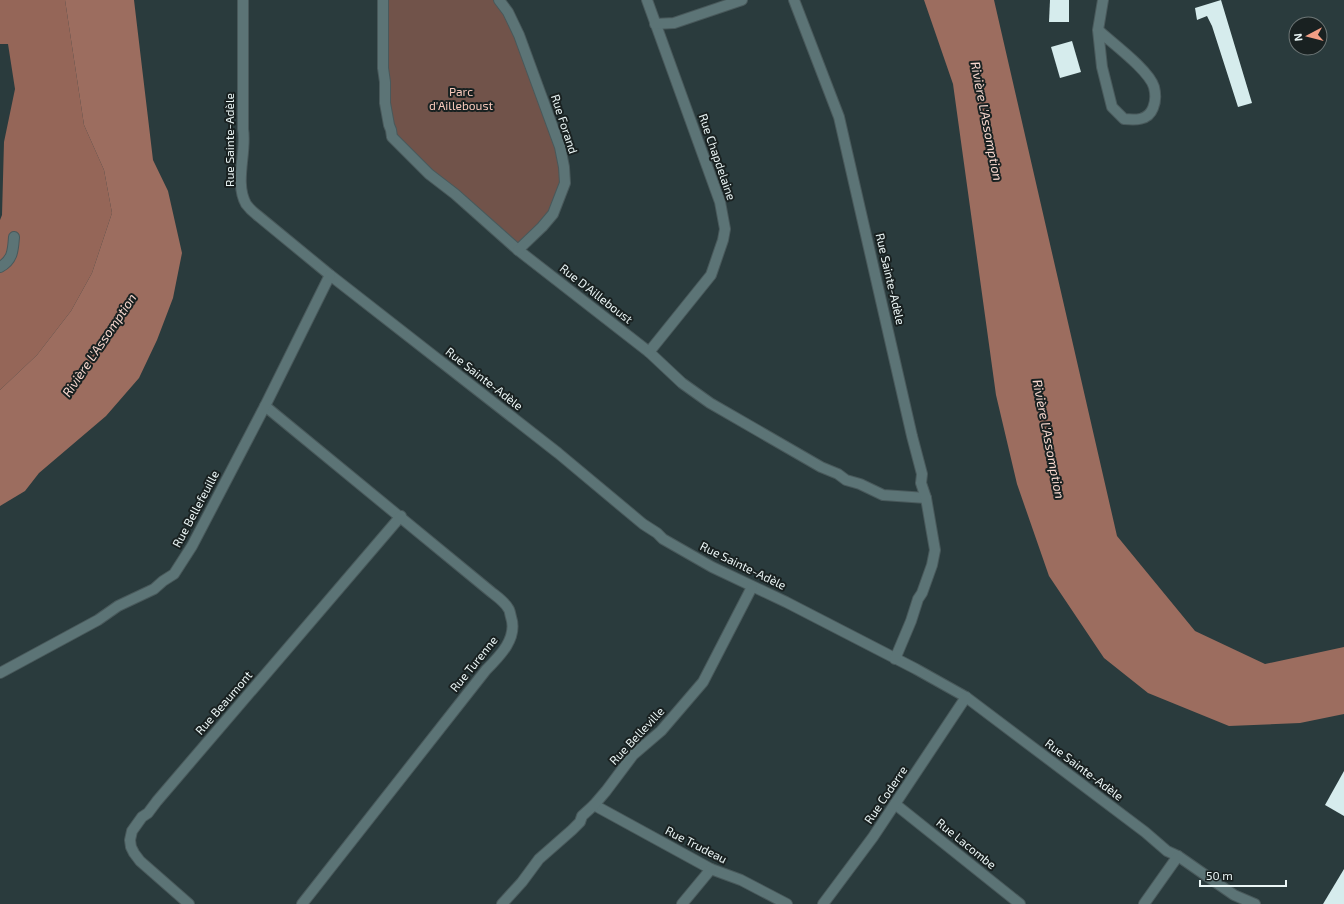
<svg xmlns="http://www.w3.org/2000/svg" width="1344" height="904" viewBox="0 0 1344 904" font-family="'Exo 2',sans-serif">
<rect width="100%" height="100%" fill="#2a3b3d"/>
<path fill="#71534a" d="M 383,0 L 499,0 L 508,12 L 564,167 L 553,214 L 518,250 L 455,194 L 391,130 Z"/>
<path fill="#956658" d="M 0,0 L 65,0 L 84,125 L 104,170 L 112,213 L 92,273 L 71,311 L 37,355 L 0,390 L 0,220 L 2,215 L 4,142 L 15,89 L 8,44 L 0,44 Z"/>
<g fill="#9c6d5f">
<path d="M 65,0 L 134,0 L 153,160 L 168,191 L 182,253 L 173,298 L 157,340 L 139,378 L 106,416 L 39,473 L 25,491 L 0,506 L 0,390 L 37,355 L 71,311 L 92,273 L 112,213 L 104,170 L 84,125 Z"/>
<path d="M 924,0 L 994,0 L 1117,536 L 1195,631 L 1265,664 L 1344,647 L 1344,714 L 1300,723 L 1229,726 L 1148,693 L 1104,658 L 1049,576 L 1017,484 L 996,395 L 953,84 Z"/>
</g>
<g fill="#d6eced">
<path d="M 1050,0 L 1069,0 L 1069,22 L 1049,22 Z"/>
<path d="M 1221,0 L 1252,103 L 1238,107 L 1212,26 L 1207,16 L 1197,20 L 1195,8 Z"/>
<path d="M 1072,41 L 1081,72 L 1060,78 L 1051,47 Z"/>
<path d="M 1344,771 L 1344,816 L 1325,805 Z"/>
<path d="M 1344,869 L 1344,904 L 1323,904 Z"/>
</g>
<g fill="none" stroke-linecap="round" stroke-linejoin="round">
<g stroke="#49595b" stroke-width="12">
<g id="street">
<path d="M 243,0 L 243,129 C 247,152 234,182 246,204 C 249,208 253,212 257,215 L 330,275 L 558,453 L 643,524 L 657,533 L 663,539 L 712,567 L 786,602 L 916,669 L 966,697 L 1145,832 L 1167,851 L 1178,856 L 1234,895 L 1255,904"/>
<path d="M 383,0 L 383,68 L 385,82 L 385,103 L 389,125 L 391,130 L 392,137 L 429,174 L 455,194 L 518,250 L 649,352 L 682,383 L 710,403 L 821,467 L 838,474 L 846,480 L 860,484 L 883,495 L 926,498"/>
<path d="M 499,0 L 508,12 L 519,35 L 560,147 L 564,167 L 565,183 L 553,214 L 542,227 L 518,250"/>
<path d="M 647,0 L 720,202 L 725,229 L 723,240 L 711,275 L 649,352"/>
<path d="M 794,0 L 839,117 L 912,436 L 922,474 L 921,483 L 926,498 L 935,550 L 932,565 L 922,593 L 918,599 L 911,621 L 895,659"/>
<path d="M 655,24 L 674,23 L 742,0"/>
<path d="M 1098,30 C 1112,43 1149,70 1154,87 C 1156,95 1156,101 1153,108 C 1148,121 1135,120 1124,119 L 1112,107 L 1102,67 L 1098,30 L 1103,0"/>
<path d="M 0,267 C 13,260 13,250 14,237"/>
<path d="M 265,406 L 490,591 C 496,596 504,601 508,608 C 510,610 510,614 511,617 C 518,638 500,656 486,670 L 302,904"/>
<path d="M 0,673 L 98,620 L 118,606 L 154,589 L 163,581 L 174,574 L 192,546 L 265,406 L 330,275"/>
<path d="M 895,804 L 1020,904"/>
<path d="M 594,805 L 711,869 L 741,880 L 787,904"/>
<path d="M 189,904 L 140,861 L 134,853 L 131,847 L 130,840 L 132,831 L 142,817 L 148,813 L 157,801 L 401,516"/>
<path d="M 502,904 L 522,882 L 539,859 L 572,830 L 580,822 L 582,816 L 594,805 L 606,791 L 633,755 L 661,731 L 703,682 L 752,587"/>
<path d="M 682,904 L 711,869"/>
<path d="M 823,904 L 873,837 L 966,697"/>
<path d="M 1144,904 L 1178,856"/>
</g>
</g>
<use href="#street" stroke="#5c7476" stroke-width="10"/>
</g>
<g text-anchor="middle" stroke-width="4" stroke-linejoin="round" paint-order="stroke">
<g font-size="12" fill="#f8c9bb" stroke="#192121">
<text x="461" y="96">Parc<tspan x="461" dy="14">d'Ailleboust</tspan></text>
</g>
<g font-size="12" fill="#ebf6f6" stroke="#192121">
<text transform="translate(564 124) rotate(72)" y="4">Rue Forand</text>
<text transform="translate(230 140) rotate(-90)" y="4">Rue Sainte-Adèle</text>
<text transform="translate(717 157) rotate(71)" y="4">Rue Chapdelaine</text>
<text transform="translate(890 279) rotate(77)" y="4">Rue Sainte-Adèle</text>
<text transform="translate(596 294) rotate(38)" y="4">Rue D'Ailleboust</text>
<text transform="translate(484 379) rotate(38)" y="4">Rue Sainte-Adèle</text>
<text transform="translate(196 509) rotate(-62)" y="4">Rue Bellefeuille</text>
<text transform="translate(743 566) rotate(26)" y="4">Rue Sainte-Adèle</text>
<text transform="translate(474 664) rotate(-51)" y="4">Rue Turenne</text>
<text transform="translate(224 703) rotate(-49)" y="4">Rue Beaumont</text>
<text transform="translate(637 736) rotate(-47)" y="4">Rue Belleville</text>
<text transform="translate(1084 770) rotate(37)" y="4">Rue Sainte-Adèle</text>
<text transform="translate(886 795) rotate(-56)" y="4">Rue Coderre</text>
<text transform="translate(966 844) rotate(39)" y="4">Rue Lacombe</text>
<text transform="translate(696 845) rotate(27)" y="4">Rue Trudeau</text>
</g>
<g font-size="13" font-style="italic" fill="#f7d7ce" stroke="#192121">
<text transform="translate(987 121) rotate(79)" y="5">Rivière L'Assomption</text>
<text transform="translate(99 345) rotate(-56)" y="5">Rivière L'Assomption</text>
<text transform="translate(1049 439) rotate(79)" y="5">Rivière L'Assomption</text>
</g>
</g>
<g transform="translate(1308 36) rotate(263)"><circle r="19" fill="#192121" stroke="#6d7676"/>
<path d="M0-3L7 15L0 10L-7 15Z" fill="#f39f85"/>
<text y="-6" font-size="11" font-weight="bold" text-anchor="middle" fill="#ebf6f6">N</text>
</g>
<path d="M1200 880v6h86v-6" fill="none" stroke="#ebf6f6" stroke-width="2"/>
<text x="1206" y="880" font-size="12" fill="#ebf6f6" stroke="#192121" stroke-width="3" paint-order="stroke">50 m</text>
</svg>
